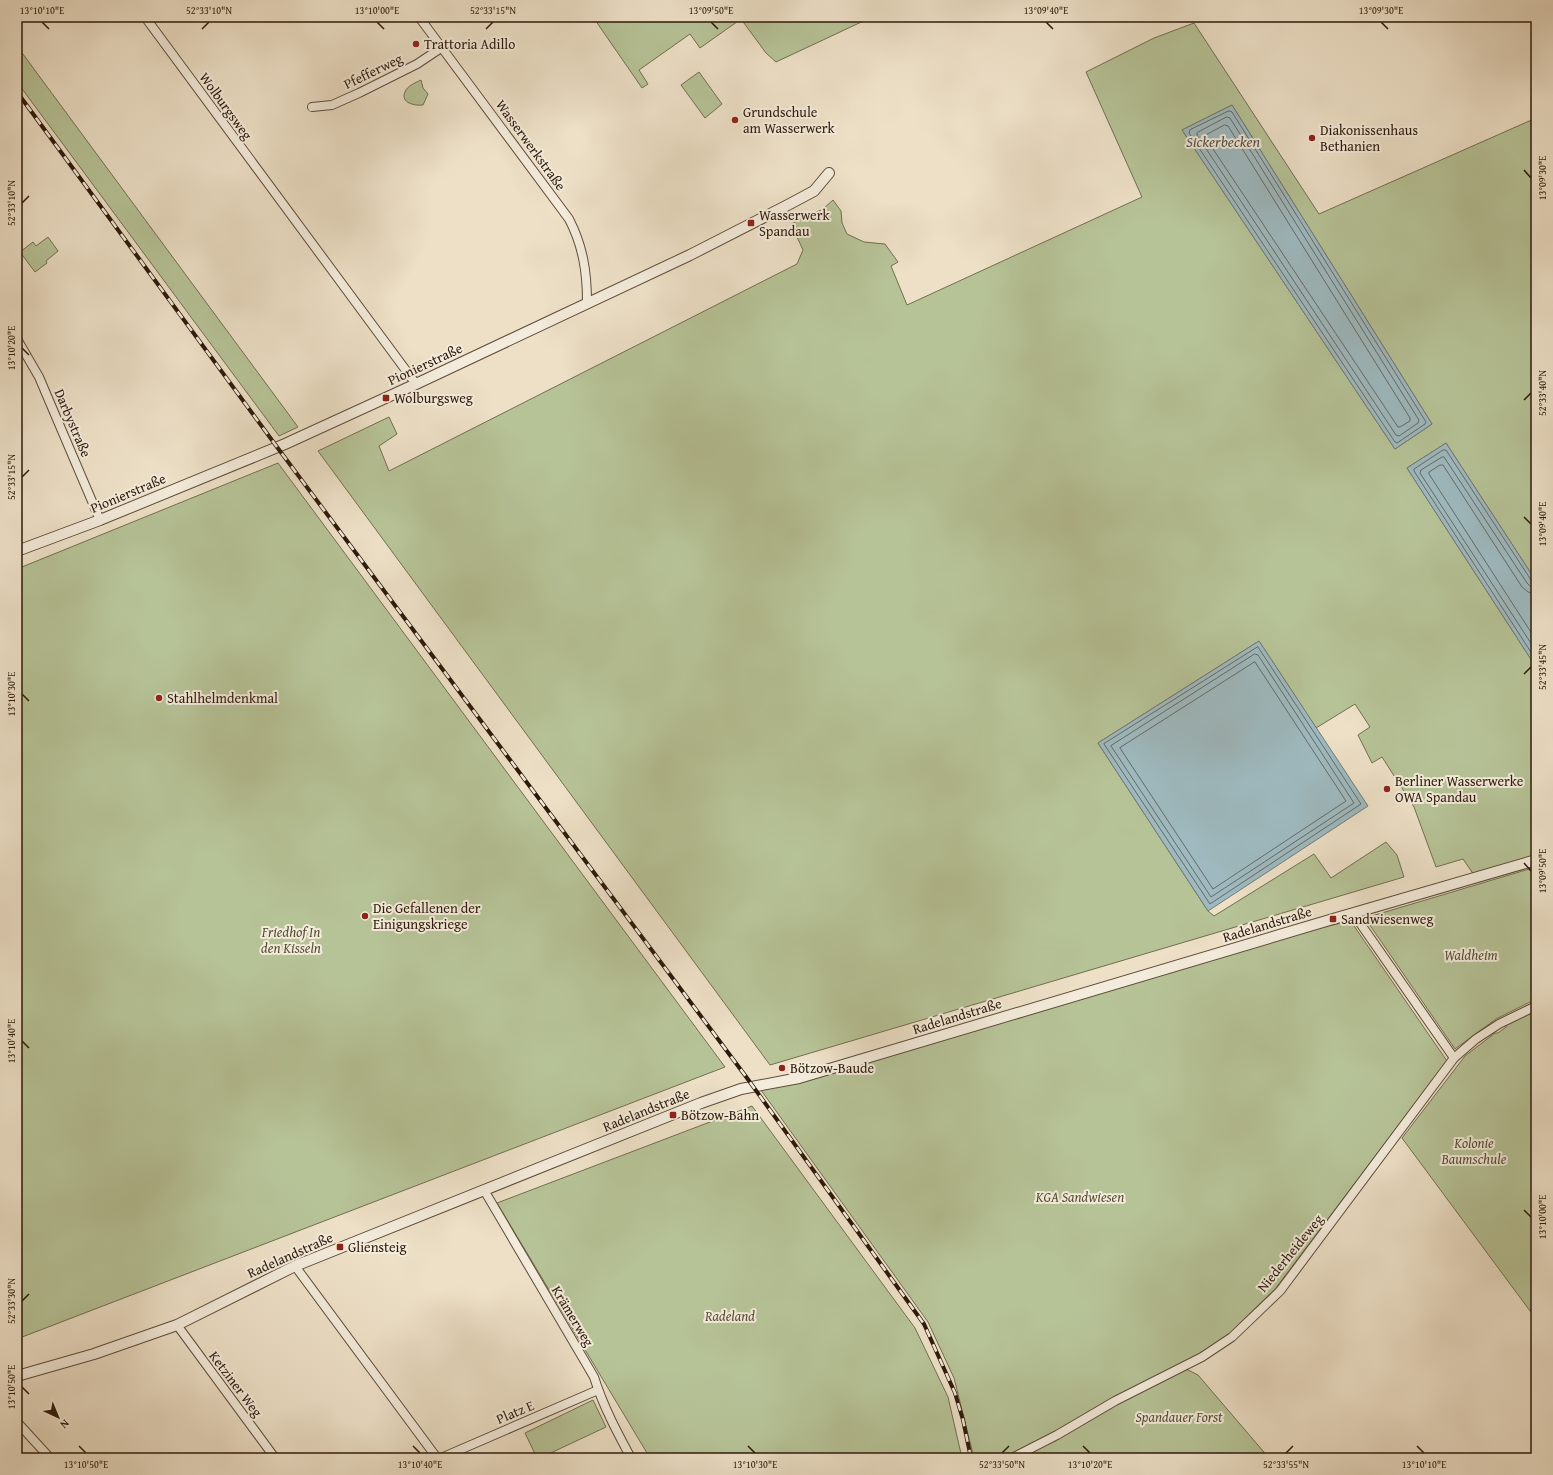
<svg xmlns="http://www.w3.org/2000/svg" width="1553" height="1475" viewBox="0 0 1553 1475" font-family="'Gentium Book Plus',serif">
<rect width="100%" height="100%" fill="#ede0c7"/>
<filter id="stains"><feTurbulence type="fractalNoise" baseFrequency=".005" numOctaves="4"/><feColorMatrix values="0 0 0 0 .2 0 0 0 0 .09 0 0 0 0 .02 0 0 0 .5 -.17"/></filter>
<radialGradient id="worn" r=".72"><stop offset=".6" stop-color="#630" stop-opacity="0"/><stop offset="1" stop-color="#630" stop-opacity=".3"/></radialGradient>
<g fill="#b6c397" stroke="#726e50" fill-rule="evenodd">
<path d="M 593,17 L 872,17 L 776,62 L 766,53 L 741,19 L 700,48 L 690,34 L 639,70 L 648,84 L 642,88 Z"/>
<path d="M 1194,23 L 1319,214 L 1536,118 L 1536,581 L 1446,443 L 1407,468 L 1536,667 L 1536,857 L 1474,875 L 1463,859 L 1436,867 L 1414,807 L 1382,757 L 1372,763 L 1358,735 L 1370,727 L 1355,704 L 1316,728 L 1259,641 L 1098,743 L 1208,911 L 1214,916 L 1314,854 L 1331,878 L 1386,842 L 1397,855 L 1404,877 L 770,1065 L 318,451 L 389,417 L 397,434 L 379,446 L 389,471 L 797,264 L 803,250 L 791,224 L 823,209 L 833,200 L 841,211 L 842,223 L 847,234 L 864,242 L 885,244 L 898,262 L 891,266 L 907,305 L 1142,197 L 1086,72 L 1154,38 ZM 1232,105 L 1432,424 L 1395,449 L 1182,130 Z"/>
<path d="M 17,46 L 298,427 L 279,436 L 17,82 Z"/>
<path d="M 699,72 L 722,104 L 705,118 L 681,85 Z"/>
<path d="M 421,80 L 423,88 L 428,94 L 423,105 C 415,106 400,103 405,92 C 407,86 415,83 421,80 Z"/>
<path d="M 48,237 L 58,251 L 46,261 L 47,263 L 35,272 L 20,252 L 33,242 L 36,246 Z"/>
<path d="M 278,463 L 725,1067 L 17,1339 L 17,569 Z"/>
<path d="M 1536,867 L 1536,999 L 1496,1019 L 1455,1049 L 1365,918 Z"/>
<path d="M 1346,922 L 1352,923 L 1447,1061 L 1275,1289 L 1226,1337 L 1194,1357 L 1184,1368 L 1198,1375 L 1269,1458 L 974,1458 L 954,1378 L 928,1322 L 758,1086 L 1249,944 Z"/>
<path d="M 1536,1009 L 1536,1319 L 1402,1138 L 1465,1056 L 1495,1033 L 1498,1033 L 1506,1027 L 1507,1024 Z"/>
<path d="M 752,1106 L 915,1328 L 948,1397 L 962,1458 L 650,1458 L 497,1203 Z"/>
<path d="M 593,1400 L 606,1427 L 540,1458 L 537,1458 L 525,1433 Z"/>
</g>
<g fill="#9ebac0" stroke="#717a77">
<path d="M 1232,105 L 1432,424 L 1395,449 L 1182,130 Z"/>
<path d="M 1446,443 L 1536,581 L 1536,667 L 1407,468 Z"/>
<path d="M 1259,641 L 1368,806 L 1208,911 L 1098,743 Z"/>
</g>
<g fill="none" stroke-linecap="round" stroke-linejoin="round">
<g stroke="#666a65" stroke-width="1">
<path d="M 1229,111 L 1232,112 L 1426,422 L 1425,424 L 1397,443 L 1395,442 L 1189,133 L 1190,130 Z"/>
<path d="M 1227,117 L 1230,118 L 1419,420 L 1418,423 L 1399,436 L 1396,435 L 1197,135 L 1197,133 Z"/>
<path d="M 1225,125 L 1228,126 L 1410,418 L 1410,421 L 1400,427 L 1398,427 L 1205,137 L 1206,135 Z"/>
<path d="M 1536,582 L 1531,580 L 1446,450 L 1443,450 L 1414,469 L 1414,471 L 1536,660"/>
<path d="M 1536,587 L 1531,587 L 1527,583 L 1444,457 L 1442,457 L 1421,470 L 1420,473 L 1536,651"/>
<path d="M 1536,594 L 1528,592 L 1522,587 L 1443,465 L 1440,465 L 1429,472 L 1429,474 L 1536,640"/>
<path d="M 1258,647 L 1361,804 L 1210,904 L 1104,744 Z"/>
<path d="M 1255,654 L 1258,655 L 1354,803 L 1211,897 L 1111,746 Z"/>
<path d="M 1255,662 L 1346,801 L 1213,889 L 1120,748 Z"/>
</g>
<g stroke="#5e4c39" stroke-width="10">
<g id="minor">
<path d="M 145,17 L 416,384"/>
<path d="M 419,17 L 569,219 C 583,246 587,272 587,302"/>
<path d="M 312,107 L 332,105 L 359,93 L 417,64 L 441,48"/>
<path d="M 17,339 L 39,377 L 100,520"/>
<path d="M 1353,913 L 1454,1058"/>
<path d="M 484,1190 L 594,1377 C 603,1406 617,1432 631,1458"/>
<path d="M 295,1266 L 437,1458"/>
<path d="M 177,1325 L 275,1458"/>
<path d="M 17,1422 L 50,1458"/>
<path d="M 441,1458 L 598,1390"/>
<path d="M 1012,1458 L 1057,1435 L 1115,1401 L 1202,1357 L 1232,1337 L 1280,1291 L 1454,1058 L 1476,1039 L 1499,1024 L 1536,1006"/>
</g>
</g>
<g stroke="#5e4c39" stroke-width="12">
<g id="tertiary">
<path d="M 17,551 L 100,520 L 285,444 L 416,384 L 690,255 L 784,207 L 814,191 L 829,173"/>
<path d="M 17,1376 L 94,1354 L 177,1325 L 295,1266 L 701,1103 L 741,1089 L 799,1078 L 836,1067 L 1333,919 L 1536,860"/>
</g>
</g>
<use href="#minor" stroke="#f3ebdb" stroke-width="8"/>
<use href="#tertiary" stroke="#f3ebdb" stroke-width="10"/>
<g stroke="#2e1a0a" stroke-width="4">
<path id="rail" d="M 17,92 L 277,447 L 747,1078 L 924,1324 L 955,1393 L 963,1420 L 971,1458"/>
</g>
<use href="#rail" stroke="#f3ebdb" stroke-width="2.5" stroke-dasharray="8" stroke-linecap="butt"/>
</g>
<path fill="none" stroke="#2e1a0a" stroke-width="1.5" d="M 42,22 L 49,29M 377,22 L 384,29M 711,22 L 718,29M 1046,22 L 1053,29M 1381,22 L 1388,29M 202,29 L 209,22M 486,29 L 493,22M 1524,170 L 1531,178M 22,203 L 29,196M 22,348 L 29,355M 1524,400 L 1531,393M 22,477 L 29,470M 1524,517 L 1531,524M 1524,674 L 1531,667M 22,694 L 29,701M 1524,863 L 1531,871M 22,1041 L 29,1048M 1524,1210 L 1531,1217M 22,1301 L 29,1294M 22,1387 L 29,1394M 79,1446 L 86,1453M 413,1446 L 420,1453M 748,1446 L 755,1453M 1083,1446 L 1090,1453M 1417,1446 L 1424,1453M 1002,1453 L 1009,1446M 1286,1453 L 1293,1446"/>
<g fill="#8f2418" stroke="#f3ebdb" stroke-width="1.5">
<circle cx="416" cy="44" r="4"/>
<circle cx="735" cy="120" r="4"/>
<circle cx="1312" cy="138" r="4"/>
<rect x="747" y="219" width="8" height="8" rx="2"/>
<rect x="382" y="394" width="8" height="8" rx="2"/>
<circle cx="159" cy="698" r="4"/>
<circle cx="1387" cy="789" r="4"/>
<circle cx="365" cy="916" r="4"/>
<rect x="1329" y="915" width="8" height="8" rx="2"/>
<circle cx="782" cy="1068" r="4"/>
<rect x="669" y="1111" width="8" height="8" rx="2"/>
<rect x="336" y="1243" width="8" height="8" rx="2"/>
</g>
<g text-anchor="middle" stroke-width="4" stroke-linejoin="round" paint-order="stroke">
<g font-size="14" fill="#2e1a0a" stroke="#f3ebdb" text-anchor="start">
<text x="424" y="49">Trattoria Adillo</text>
<text x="743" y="117">Grundschule<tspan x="743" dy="16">am Wasserwerk</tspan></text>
<text x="1320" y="135">Diakonissenhaus<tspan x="1320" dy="16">Bethanien</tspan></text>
<text x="759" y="220">Wasserwerk<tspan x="759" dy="16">Spandau</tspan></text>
<text x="394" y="403">Wolburgsweg</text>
<text x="167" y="703">Stahlhelmdenkmal</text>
<text x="1395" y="786">Berliner Wasserwerke<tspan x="1395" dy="16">OWA Spandau</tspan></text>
<text x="373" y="913">Die Gefallenen der<tspan x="373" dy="16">Einigungskriege</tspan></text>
<text x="1341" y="924">Sandwiesenweg</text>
<text x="790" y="1073">Bötzow-Baude</text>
<text x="681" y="1120">Bötzow-Bahn</text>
<text x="348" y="1252">Gliensteig</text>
</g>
<g font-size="14" fill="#2e1a0a" stroke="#f3ebdb">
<text transform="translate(373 71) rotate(-26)" y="5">Pfefferweg</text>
<text transform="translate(226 106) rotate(54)" y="5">Wolburgsweg</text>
<text transform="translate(531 145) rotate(54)" y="5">Wasserwerkstraße</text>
<text transform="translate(425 364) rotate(-25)" y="5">Pionierstraße</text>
<text transform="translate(73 423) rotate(67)" y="5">Darbystraße</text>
<text transform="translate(128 493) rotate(-23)" y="5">Pionierstraße</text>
<text transform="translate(1267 924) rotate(-17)" y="5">Radelandstraße</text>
<text transform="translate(957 1016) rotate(-17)" y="5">Radelandstraße</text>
<text transform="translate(646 1110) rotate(-22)" y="5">Radelandstraße</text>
<text transform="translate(1290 1253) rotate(-51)" y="5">Niederheideweg</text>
<text transform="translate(290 1255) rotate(-24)" y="5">Radelandstraße</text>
<text transform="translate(573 1316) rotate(59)" y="5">Krämerweg</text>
<text transform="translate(236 1384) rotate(53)" y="5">Ketziner Weg</text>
<text transform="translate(515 1412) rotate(-23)" y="5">Platz E</text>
</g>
<g font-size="14" font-style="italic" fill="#574d34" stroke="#f3ebdb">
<text x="291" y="937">Friedhof In<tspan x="291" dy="16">den Kisseln</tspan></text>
<text x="1471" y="960">Waldheim</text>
<text x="1474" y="1148">Kolonie<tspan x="1474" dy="16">Baumschule</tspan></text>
<text x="1080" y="1202">KGA Sandwiesen</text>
<text x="730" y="1321">Radeland</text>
<text x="1179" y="1422">Spandauer Forst</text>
</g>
<g font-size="15" font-style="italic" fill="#55524a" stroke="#f3ebdb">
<text x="1223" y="147">Sickerbecken</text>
</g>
</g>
<rect width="1553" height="1475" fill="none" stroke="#ede0c7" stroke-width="44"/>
<g transform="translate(58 1417) rotate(136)" stroke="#f3ebdb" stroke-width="3" paint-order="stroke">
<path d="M0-3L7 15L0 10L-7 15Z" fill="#2e1a0a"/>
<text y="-6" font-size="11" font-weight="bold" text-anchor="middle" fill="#2e1a0a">N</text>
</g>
<rect x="22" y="22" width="1509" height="1431" fill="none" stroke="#2e1a0a" stroke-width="1.5"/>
<g font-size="10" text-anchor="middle" fill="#2e1a0a">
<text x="42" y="14">13°10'10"E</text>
<text x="209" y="14">52°33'10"N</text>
<text x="377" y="14">13°10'00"E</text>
<text x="493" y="14">52°33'15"N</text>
<text x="711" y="14">13°09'50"E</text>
<text x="1046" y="14">13°09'40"E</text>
<text x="1381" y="14">13°09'30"E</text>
<text transform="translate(1542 178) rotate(-90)" y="4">13°09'30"E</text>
<text transform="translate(11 203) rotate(-90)" y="4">52°33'10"N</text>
<text transform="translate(11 348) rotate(-90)" y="4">13°10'20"E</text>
<text transform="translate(1542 393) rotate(-90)" y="4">52°33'40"N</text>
<text transform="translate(11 477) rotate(-90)" y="4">52°33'15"N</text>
<text transform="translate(1542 524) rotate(-90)" y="4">13°09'40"E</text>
<text transform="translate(1542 667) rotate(-90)" y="4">52°33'45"N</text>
<text transform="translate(11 694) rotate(-90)" y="4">13°10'30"E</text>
<text transform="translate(1542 871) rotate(-90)" y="4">13°09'50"E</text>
<text transform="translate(11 1041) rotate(-90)" y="4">13°10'40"E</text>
<text transform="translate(1542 1217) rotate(-90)" y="4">13°10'00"E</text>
<text transform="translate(11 1301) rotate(-90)" y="4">52°33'30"N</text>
<text transform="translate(11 1387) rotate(-90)" y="4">13°10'50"E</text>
<text x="86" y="1468">13°10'50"E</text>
<text x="420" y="1468">13°10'40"E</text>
<text x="755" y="1468">13°10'30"E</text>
<text x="1002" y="1468">52°33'50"N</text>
<text x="1090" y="1468">13°10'20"E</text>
<text x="1286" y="1468">52°33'55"N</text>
<text x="1424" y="1468">13°10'10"E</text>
</g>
<rect width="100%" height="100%" filter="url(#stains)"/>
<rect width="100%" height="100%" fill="url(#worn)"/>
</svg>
